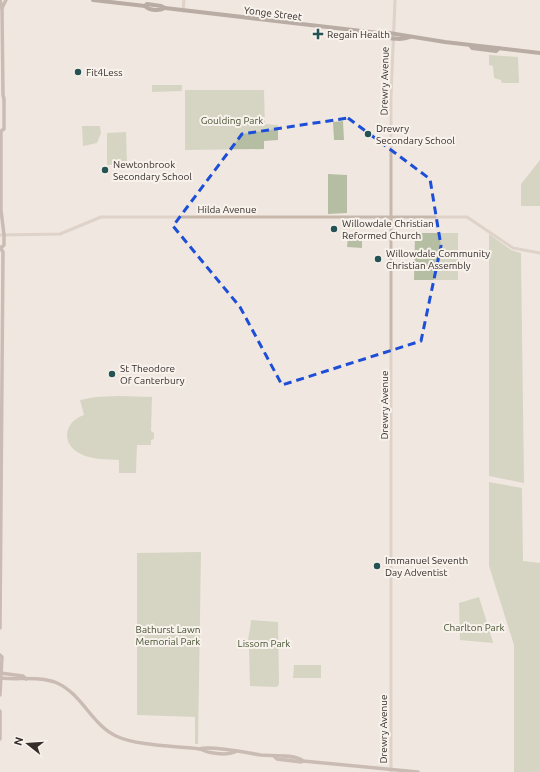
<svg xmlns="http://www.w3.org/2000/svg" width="540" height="772" viewBox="0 0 540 772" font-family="Ubuntu,sans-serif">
<rect width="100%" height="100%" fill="#f0e8e0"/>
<g fill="#b5bea2">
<path d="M 489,55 L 518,57 L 519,83 L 502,83 L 501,80 L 494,78 L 493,66 L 489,65 Z"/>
<path d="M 152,85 L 182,85 L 182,91 L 152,92 Z"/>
<path d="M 185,90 L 264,90 L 265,124 L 278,125 L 278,140 L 264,141 L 264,149 L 185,150 Z"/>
<path d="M 343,121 L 344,140 L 334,140 L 333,122 Z"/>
<path d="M 82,126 L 100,126 L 101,133 L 97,143 L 83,146 Z"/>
<path d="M 126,132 L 127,164 L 107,165 L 107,133 Z"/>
<path d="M 540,160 L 540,206 L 521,206 L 521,184 Z"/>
<path d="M 328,174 L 347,175 L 347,213 L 328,214 Z"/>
<path d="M 415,233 L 458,233 L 458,280 L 414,280 Z"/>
<path d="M 489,234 L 511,250 L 521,253 L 524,483 L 489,476 Z"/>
<path d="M 348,237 L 362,238 L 362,248 L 347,247 Z"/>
<path d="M 119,396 L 152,397 L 151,431 L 154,433 L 154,439 L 151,440 L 151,445 L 137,445 L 136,473 L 119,473 L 119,460 C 107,459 92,460 81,454 C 61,445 63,422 84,415 L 80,400 L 95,397 Z"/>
<path d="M 489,482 L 522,488 L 523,561 L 540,563 L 540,772 L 514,772 L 514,645 L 489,566 Z"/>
<path d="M 201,552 L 198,744 L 195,744 L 195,717 L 137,715 L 137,553 Z"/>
<path d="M 479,597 L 493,642 L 493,643 L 460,640 L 459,603 Z"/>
<path d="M 251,620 L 278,622 L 279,684 L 277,687 L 250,686 L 249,649 C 246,641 251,628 251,620 Z"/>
<path d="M 294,665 L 321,665 L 321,678 L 293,678 Z"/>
</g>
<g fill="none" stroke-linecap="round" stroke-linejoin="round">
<g stroke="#c7b8ad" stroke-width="3">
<path d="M 183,11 L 184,0"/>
<path d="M 0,235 L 60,234 L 101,217 L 467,217 L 513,248 L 540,253"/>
<path d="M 391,772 L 391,96 L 395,0"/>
</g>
<g stroke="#9b887f" stroke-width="3.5">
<path d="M 0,0 L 2,8 L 3,95 L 4,99 L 4,129 L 1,131 L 1,210 L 4,235 L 4,245 L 1,248"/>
<path d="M 2,8 L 6,0"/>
<path d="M 0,247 L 3,252 L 0,628"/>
<path d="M 0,655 L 2,657 L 0,695"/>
<path d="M 0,673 L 23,676 L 26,679"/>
<path d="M 0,678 C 18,680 40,676 57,683 C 82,694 92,725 116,736 C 137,746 176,746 200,749 C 208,753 226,756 235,752"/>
<path d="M 0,711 L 0,739"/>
<path d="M 200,749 C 210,745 247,753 261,755 C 271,756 295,754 303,761"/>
<path d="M 274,756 L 277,759 L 301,762 L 303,761 L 418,772"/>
</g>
<g stroke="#77655e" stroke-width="4">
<path d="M 93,0 L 145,6 C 150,11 159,11 165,8"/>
<path d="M 145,6 L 147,4 L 161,6 L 165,8 L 379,33 L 383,32 L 445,42 L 540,53"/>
<path d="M 379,33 L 381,36 C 390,38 401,41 410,37"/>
<path d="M 470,45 L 472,48 L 496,51 L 499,48"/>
</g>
</g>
<path d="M0 0H540V772H0ZM 348,118 L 430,179 L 441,246 L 421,341 L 282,385 L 240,307 L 173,226 L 242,134 Z" fill="#f0e8e0" fill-opacity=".55" fill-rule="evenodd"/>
<path fill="none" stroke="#1d4ed8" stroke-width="3" stroke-dasharray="8 5" stroke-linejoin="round" d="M 348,118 L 430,179 L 441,246 L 421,341 L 282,385 L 240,307 L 173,226 L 242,134 Z"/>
<g fill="#255254" stroke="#f8f2ec" stroke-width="1.5">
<path d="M316 28h4v4h4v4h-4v4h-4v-4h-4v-4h4z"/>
<circle cx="78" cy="72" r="4"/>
<circle cx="368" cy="134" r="4"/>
<circle cx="105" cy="170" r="4"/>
<circle cx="334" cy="229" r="4"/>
<circle cx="378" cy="259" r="4"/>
<circle cx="112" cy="374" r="4"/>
<circle cx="377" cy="566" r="4"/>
</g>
<g text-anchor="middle" stroke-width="4" stroke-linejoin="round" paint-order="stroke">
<g font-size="10" fill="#372e2b" stroke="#f8f2ec">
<text transform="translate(273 13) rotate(7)" y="4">Yonge Street</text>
<text transform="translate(384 81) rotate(-89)" y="4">Drewry Avenue</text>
<text x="227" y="213">Hilda Avenue</text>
<text transform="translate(384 405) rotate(-90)" y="4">Drewry Avenue</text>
<text transform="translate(383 729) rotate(-90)" y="4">Drewry Avenue</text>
</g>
<g font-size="10" fill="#372e2b" stroke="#f8f2ec" text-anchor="start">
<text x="327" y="38">Regain Health</text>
<text x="86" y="76">Fit4Less</text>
<text x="376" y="132">Drewry<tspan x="376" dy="12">Secondary School</tspan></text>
<text x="113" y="168">Newtonbrook<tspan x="113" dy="12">Secondary School</tspan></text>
<text x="342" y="227">Willowdale Christian<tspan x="342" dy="12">Reformed Church</tspan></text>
<text x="386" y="257">Willowdale Community<tspan x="386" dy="12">Christian Assembly</tspan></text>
<text x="120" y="372">St Theodore<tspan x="120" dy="12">Of Canterbury</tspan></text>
<text x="385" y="564">Immanuel Seventh<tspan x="385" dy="12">Day Adventist</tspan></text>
</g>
<g font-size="10" fill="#475232" stroke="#f8f2ec">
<text x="232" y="124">Goulding Park</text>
<text x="474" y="631">Charlton Park</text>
<text x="168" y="633">Bathurst Lawn<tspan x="168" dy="12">Memorial Park</tspan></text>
<text x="264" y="647">Lissom Park</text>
</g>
</g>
<g transform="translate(28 744) rotate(287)" stroke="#f8f2ec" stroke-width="3" paint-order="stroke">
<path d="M0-3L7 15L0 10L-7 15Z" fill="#372e2b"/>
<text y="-6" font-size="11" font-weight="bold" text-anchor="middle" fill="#372e2b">N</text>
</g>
</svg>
